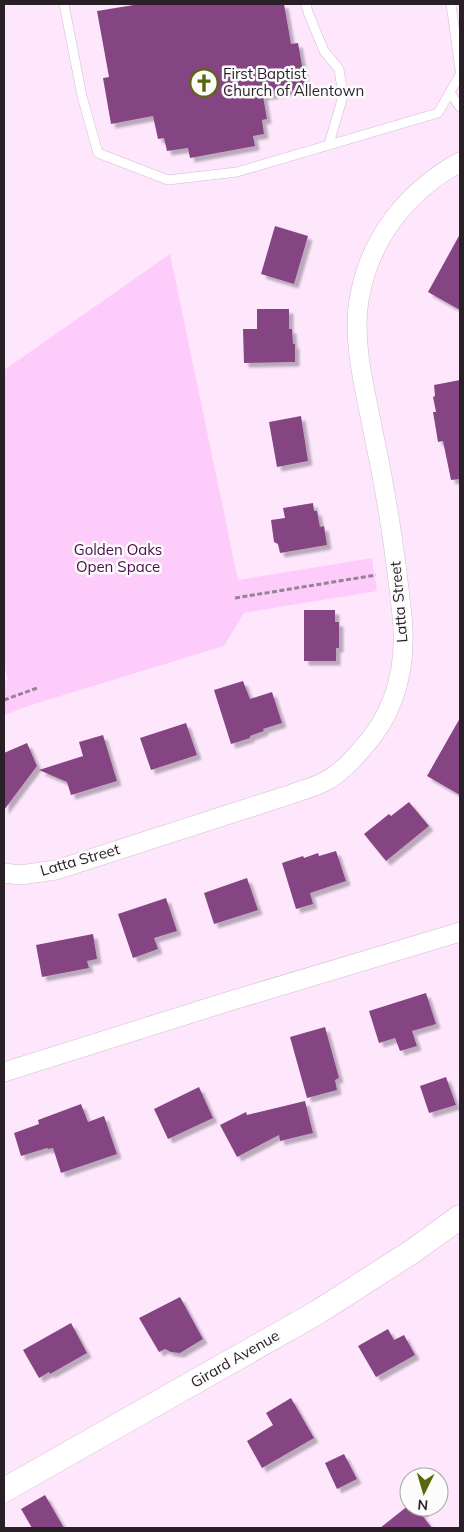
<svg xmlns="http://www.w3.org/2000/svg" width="464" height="1532" viewBox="0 0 464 1532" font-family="Mulish,sans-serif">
<defs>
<filter id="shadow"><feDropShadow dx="4.5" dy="4.5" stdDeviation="1" flood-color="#0004"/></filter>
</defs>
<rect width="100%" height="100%" fill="#fee7fd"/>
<path fill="#fdccfa" d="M 170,254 L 238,580 L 372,558 L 377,591 L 244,613 L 224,646 L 34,704 L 4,715 L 4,681 L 8,680 L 4,665 L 4,370 Z"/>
<g fill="#854583" filter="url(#shadow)">
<path d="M 140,4 L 284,4 L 291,44 L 298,43 L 306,88 L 263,96 L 267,119 L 262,120 L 264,134 L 253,136 L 255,146 L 190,158 L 188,148 L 167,151 L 164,138 L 158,139 L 153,116 L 111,124 L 103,78 L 109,77 L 97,11 Z"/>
<path d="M 275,226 L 308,236 L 294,284 L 261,274 Z"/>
<path d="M 460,234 L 460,310 L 428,292 Z"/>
<path d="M 257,309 L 289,309 L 289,329 L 292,329 L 293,344 L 295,344 L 295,362 L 244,363 L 243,329 L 257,329 Z"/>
<path d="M 460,380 L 460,479 L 451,480 L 443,441 L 438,442 L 433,412 L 436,412 L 433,397 L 435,396 L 434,385 Z"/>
<path d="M 301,416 L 308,461 L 277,467 L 269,422 Z"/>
<path d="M 313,503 L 314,511 L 317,511 L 320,527 L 324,526 L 327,545 L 280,553 L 278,544 L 274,542 L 271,520 L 285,518 L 283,508 Z"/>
<path d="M 304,610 L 335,610 L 335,622 L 339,622 L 339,648 L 336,648 L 336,661 L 304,661 Z"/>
<path d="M 243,681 L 250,699 L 272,692 L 282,723 L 263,729 L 264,731 L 250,736 L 250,738 L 231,744 L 214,690 Z"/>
<path d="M 460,718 L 460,795 L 427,776 Z"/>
<path d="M 186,723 L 197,755 L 151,770 L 140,738 Z"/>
<path d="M 103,735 L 117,781 L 71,795 L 67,782 L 39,770 L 83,756 L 79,742 Z"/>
<path d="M 27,743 L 37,766 L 4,810 L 4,753 Z"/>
<path d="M 409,802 L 429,826 L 386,861 L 364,834 L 389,814 L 391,816 Z"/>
<path d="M 336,851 L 346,881 L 310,893 L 313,904 L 296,909 L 282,863 L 303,856 L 304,858 L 318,853 L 319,856 Z"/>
<path d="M 247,878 L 258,910 L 214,924 L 204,893 Z"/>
<path d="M 166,898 L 177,931 L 154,938 L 158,949 L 133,958 L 118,914 Z"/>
<path d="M 93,934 L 97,959 L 87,961 L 89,968 L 42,977 L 36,945 Z"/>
<path d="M 426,993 L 436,1024 L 412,1031 L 417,1046 L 400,1051 L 395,1038 L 379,1043 L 369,1011 Z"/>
<path d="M 325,1027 L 339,1078 L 335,1080 L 337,1090 L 307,1098 L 290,1037 Z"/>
<path d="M 446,1077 L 456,1105 L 429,1113 L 420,1086 Z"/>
<path d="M 199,1087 L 213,1118 L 168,1139 L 154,1109 Z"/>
<path d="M 305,1101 L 313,1133 L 280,1141 L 279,1135 L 237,1157 L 220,1125 L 246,1112 L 247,1115 Z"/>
<path d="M 81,1104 L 88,1122 L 104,1116 L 117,1154 L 61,1173 L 53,1148 L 48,1149 L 47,1148 L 21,1156 L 14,1133 L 39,1124 L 38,1120 Z"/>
<path d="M 180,1297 L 203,1339 L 180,1353 L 171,1352 L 165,1349 L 159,1352 L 139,1318 Z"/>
<path d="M 71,1323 L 87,1353 L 50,1374 L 49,1372 L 39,1378 L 23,1350 Z"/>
<path d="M 388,1329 L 394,1340 L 404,1335 L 415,1355 L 376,1377 L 358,1346 Z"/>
<path d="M 291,1398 L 314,1438 L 262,1468 L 247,1441 L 273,1425 L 266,1413 Z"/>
<path d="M 344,1454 L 357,1479 L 337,1489 L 325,1463 Z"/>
<path d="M 45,1495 L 64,1528 L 32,1528 L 21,1509 Z"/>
<path d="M 409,1505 L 409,1507 L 429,1507 L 421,1514 L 432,1528 L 380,1528 Z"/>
</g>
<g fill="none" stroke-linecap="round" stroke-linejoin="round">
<g stroke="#d3bcd2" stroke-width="10">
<g id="service">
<path d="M 64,4 L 82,96 L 98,153 L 168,180 L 237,172 L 438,113 L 460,75"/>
<path d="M 306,4 L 308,12 L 324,51 L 339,69 L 343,96 L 329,144"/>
<path d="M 451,4 L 460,70"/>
<path d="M 450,93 L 460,107"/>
</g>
</g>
<g stroke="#d3bcd2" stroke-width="20">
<g id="minor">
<path d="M 4,873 L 20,875 L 56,870 L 292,794 C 303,790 314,787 324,782 C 338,775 351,762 361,750 C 393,716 405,675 403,629 C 402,610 399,591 397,572 C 391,525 383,477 373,431 C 365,390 352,341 359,300 C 369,239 407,191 460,162"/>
<path d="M 4,1072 L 230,1001 L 460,932"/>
</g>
</g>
<g stroke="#d3bcd2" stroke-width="25">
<path id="tertiary" d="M 4,1490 L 318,1312 L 413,1251 L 460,1217"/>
</g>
<g stroke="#948493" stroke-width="3" stroke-dasharray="5 2.5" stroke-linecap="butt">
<path d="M 235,598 L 376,575"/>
<path d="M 4,700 L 37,688"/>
</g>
<use href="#service" stroke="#fff" stroke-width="9"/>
<use href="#minor" stroke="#fff" stroke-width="19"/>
<use href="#tertiary" stroke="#fff" stroke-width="24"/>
</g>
<defs>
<g id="church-ring" transform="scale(1.4375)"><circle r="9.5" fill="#fcfcfc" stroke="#5a670c" stroke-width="1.5"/><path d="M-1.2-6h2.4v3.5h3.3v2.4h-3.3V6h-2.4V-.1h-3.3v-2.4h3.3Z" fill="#5a670c"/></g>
</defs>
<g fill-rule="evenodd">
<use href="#church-ring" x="204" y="83"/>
</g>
<g text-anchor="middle" stroke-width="5" stroke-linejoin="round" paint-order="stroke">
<g font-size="15" fill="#281f27" stroke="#fcfcfc" text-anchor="start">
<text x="223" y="79">First Baptist<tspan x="223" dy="17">Church of Allentown</tspan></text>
</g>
<g font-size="15" fill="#4c0e4c" stroke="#fcfcfc">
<text x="118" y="555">Golden Oaks<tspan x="118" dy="17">Open Space</tspan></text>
</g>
<g font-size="15" fill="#281f27" stroke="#fcfcfc">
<text transform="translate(399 602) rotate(-95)" y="5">Latta Street</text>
<text transform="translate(80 860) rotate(-16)" y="5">Latta Street</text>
<text transform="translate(235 1359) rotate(-30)" y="5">Girard Avenue</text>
</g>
</g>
<rect width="464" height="1532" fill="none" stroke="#281f27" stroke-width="10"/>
<g transform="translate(424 1492) rotate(185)"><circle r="24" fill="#fcfcfc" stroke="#a7a4a7"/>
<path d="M0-4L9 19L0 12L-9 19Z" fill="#5a670c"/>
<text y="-8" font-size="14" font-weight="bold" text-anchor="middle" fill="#281f27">N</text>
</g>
</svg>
